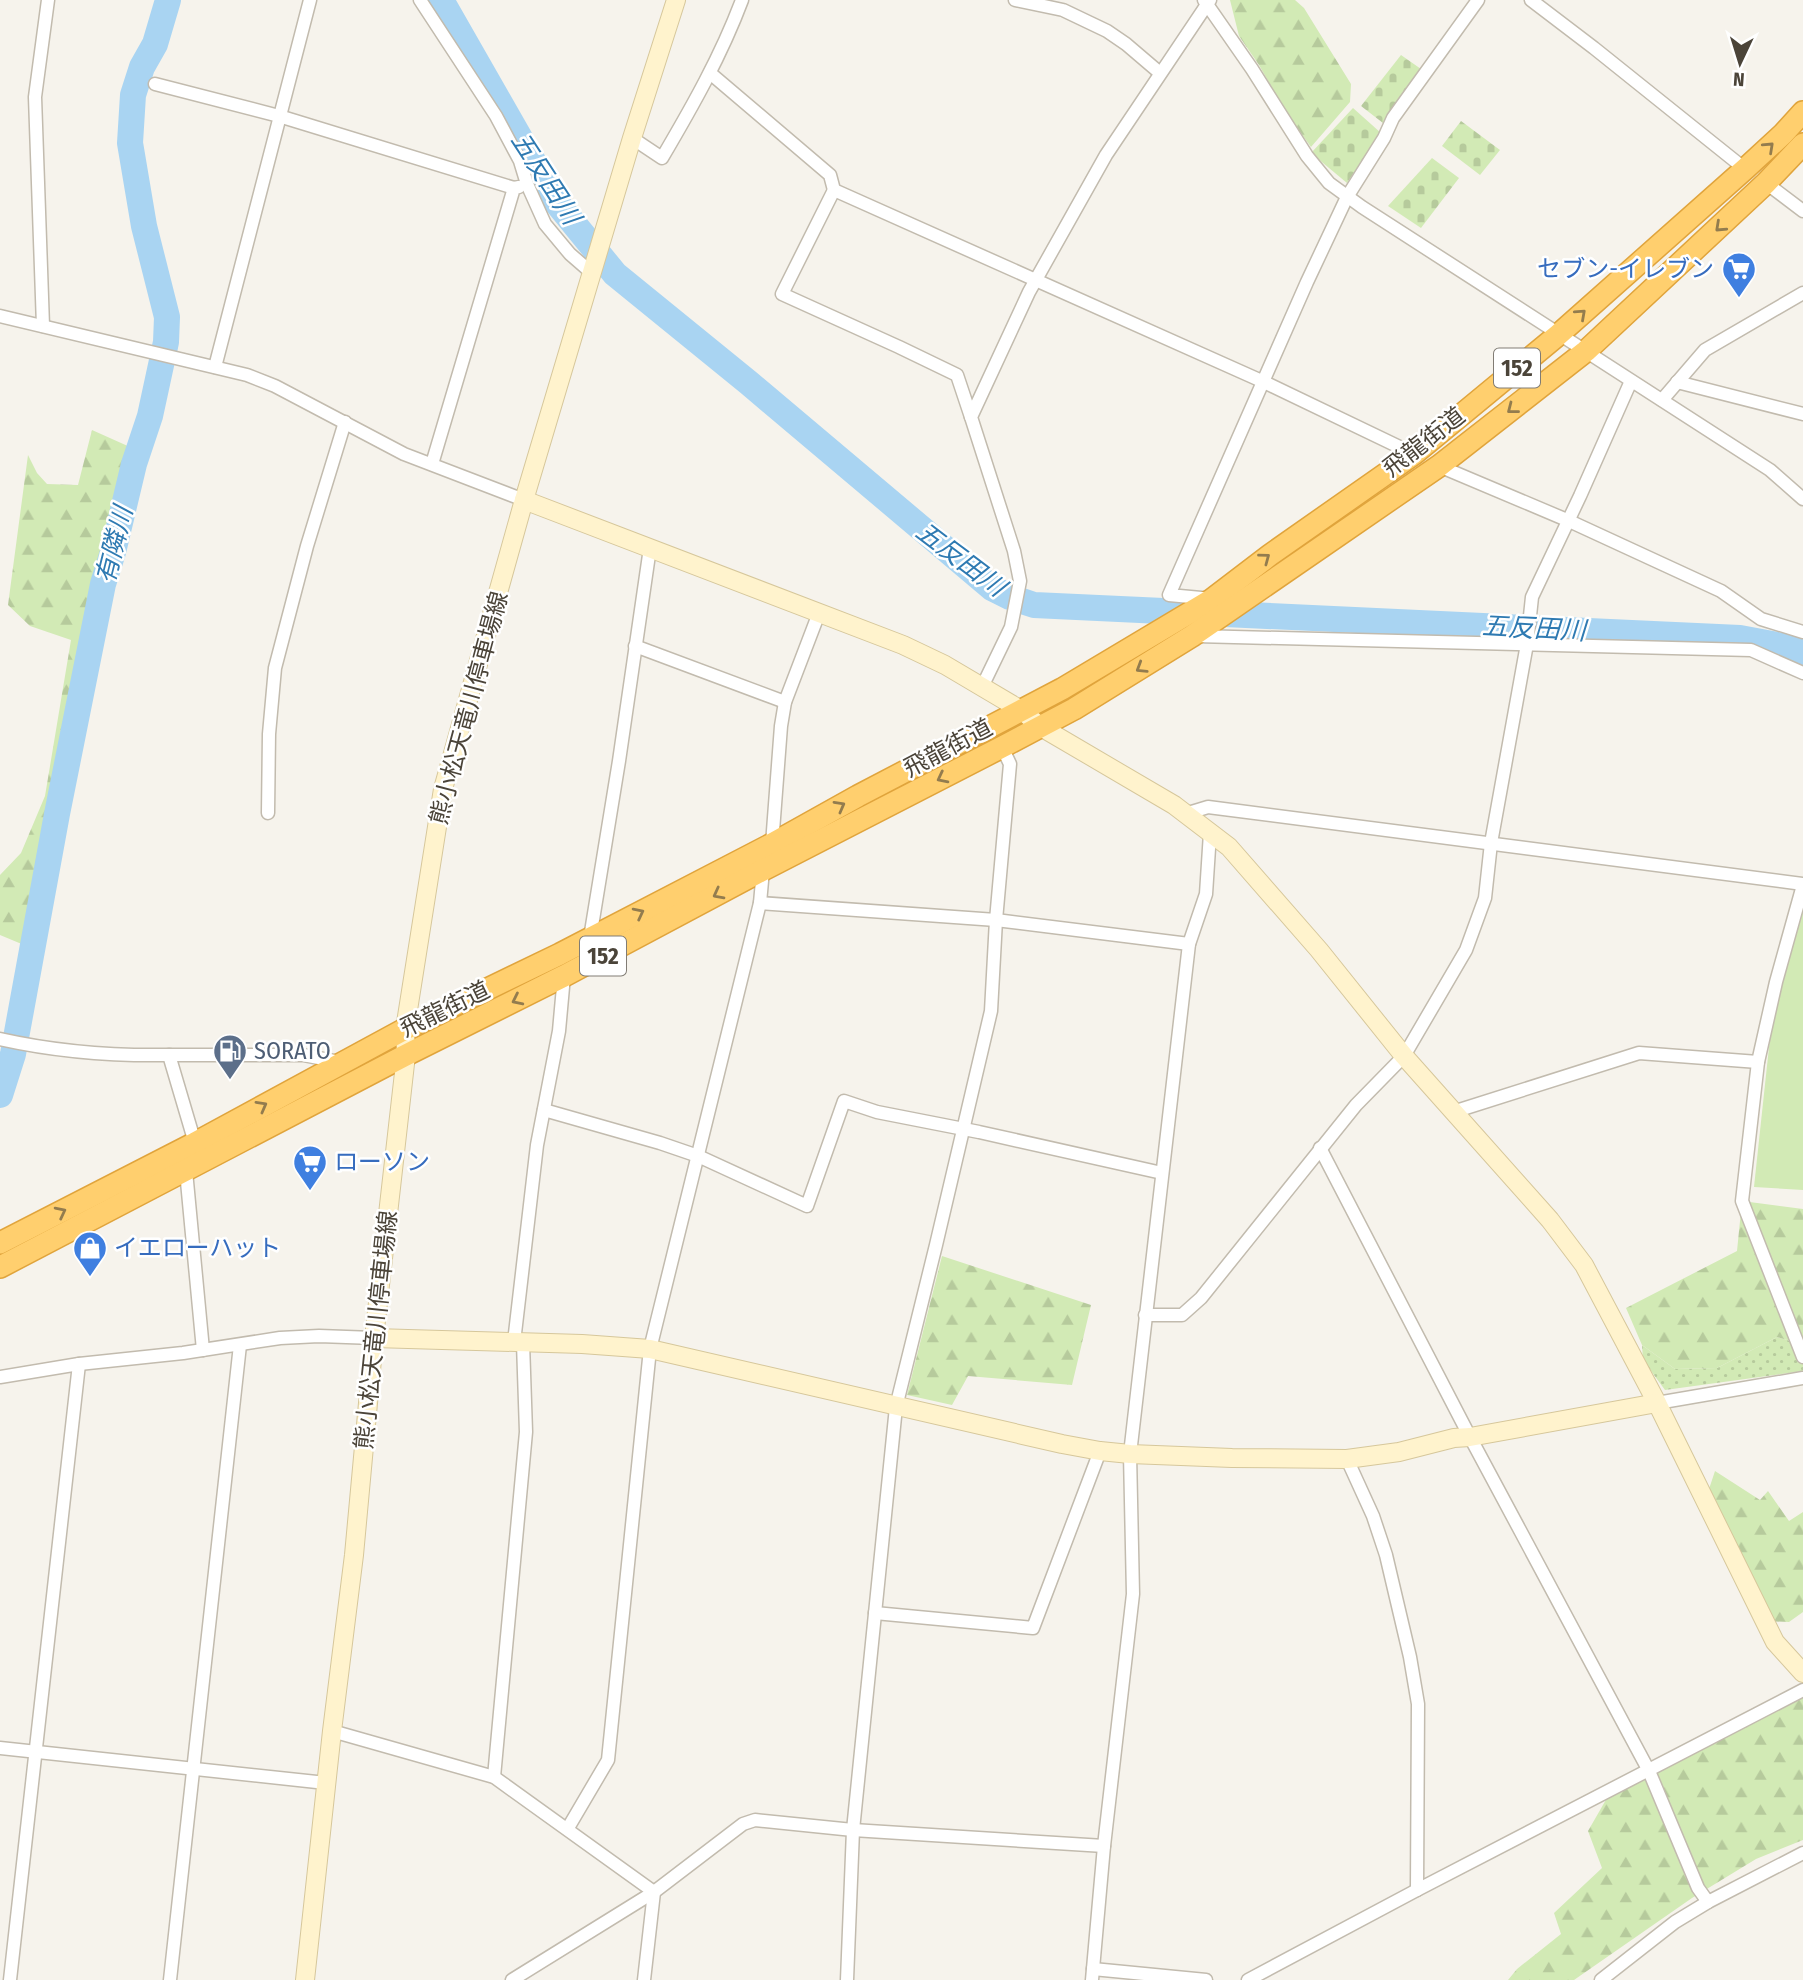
<svg xmlns="http://www.w3.org/2000/svg" width="1803" height="1980" viewBox="0 0 1803 1980" font-family="'Fira Sans Condensed','Noto Sans JP',sans-serif">
<defs>
<pattern id="grass-dots" width="8" height="8" patternUnits="userSpaceOnUse" patternTransform="scale(1.75)"><rect width="8" height="8" fill="#d2eab5"/><path d="M2 2h.1M6 6h.1" fill="none" stroke="#b6ca9c" stroke-width="1.8" stroke-linecap="round"/></pattern>
<pattern id="forest-firs" width="22" height="20" patternUnits="userSpaceOnUse" patternTransform="scale(1.75)"><rect width="22" height="20" fill="#d2eab5"/><path d="M5 1l3.5 6h-7zM16 11l3.5 6h-7z" fill="#b6ca9c"/></pattern>
<pattern id="cemetery-stones" width="16" height="16" patternUnits="userSpaceOnUse" patternTransform="scale(1.75)"><rect width="16" height="16" fill="#d2eab5"/><path d="M2 7V4a2 2 0 0 1 4 0v3zM10 15v-3a2 2 0 0 1 4 0v3z" fill="#b6ca9c"/></pattern>
</defs>
<rect width="100%" height="100%" fill="#f6f3ec"/>
<path fill="url(#grass-dots)" d="M 1777,1337 L 1803,1345 L 1803,1371 L 1665,1390 L 1643,1360 L 1642,1345 L 1675,1369 L 1717,1368 Z"/>
<g fill="url(#forest-firs)">
<path d="M 1230,0 L 1295,0 L 1304,8 L 1351,84 L 1350,102 L 1311,147 L 1287,114 L 1259,65 L 1239,36 Z"/>
<path d="M 92,430 L 130,447 L 66,733 L 24,945 L 0,935 L 0,875 L 21,853 L 45,796 L 71,640 L 30,626 L 8,605 L 28,455 L 37,473 L 47,484 L 78,485 Z"/>
<path d="M 1742,1201 L 1803,1209 L 1803,1345 L 1777,1337 L 1717,1368 L 1675,1369 L 1642,1345 L 1626,1308 L 1737,1251 Z"/>
<path d="M 942,1256 L 1091,1305 L 1072,1385 L 968,1376 L 952,1405 L 907,1395 Z"/>
<path d="M 1715,1471 L 1760,1500 L 1768,1491 L 1789,1521 L 1803,1512 L 1803,1612 L 1789,1622 L 1765,1621 L 1708,1492 Z"/>
<path d="M 1803,1690 L 1803,1840 L 1756,1859 L 1692,1898 L 1574,1980 L 1508,1980 L 1517,1969 L 1561,1934 L 1554,1913 L 1602,1868 L 1588,1831 L 1611,1791 Z"/>
</g>
<g fill="url(#cemetery-stones)">
<path d="M 1401,55 L 1421,69 L 1383,123 L 1361,106 Z"/>
<path d="M 1353,108 L 1381,133 L 1347,183 L 1311,153 Z"/>
<path d="M 1461,121 L 1500,150 L 1480,175 L 1442,146 Z"/>
<path d="M 1432,158 L 1459,178 L 1421,228 L 1388,206 Z"/>
</g>
<path fill="#d2eab5" d="M 1803,907 L 1803,1190 L 1754,1187 L 1776,982 Z"/>
<g fill="none" stroke-linecap="round" stroke-linejoin="round">
<g stroke="#a9d4f2" stroke-width="26">
<path d="M 441,0 L 557,203 L 615,274 L 749,383 L 992,588 L 1010,597 L 1034,605 L 1740,638 L 1793,648 L 1803,652"/>
<path d="M 0,1095 L 13,1054 L 57,814 L 103,584 L 113,552 L 134,464 L 150,416 L 166,342 L 167,317 L 144,226 L 130,143 L 133,95 L 142,67 L 155,44 L 168,0"/>
</g>
<g stroke="#c2bbae" stroke-width="15">
<g id="street">
<path d="M 420,0 L 496,116 L 520,161 L 527,184 L 545,224 L 570,254 L 593,274"/>
<path d="M 1015,0 L 1063,10 L 1107,31 L 1126,44 L 1160,73"/>
<path d="M 1204,0 L 1252,69 L 1307,156 L 1329,183 L 1362,207 L 1770,470 L 1803,499"/>
<path d="M 1531,0 L 1594,48 L 1745,169"/>
<path d="M 710,73 L 830,175 L 834,190 L 1264,382 L 1414,454"/>
<path d="M 155,84 L 279,116 L 514,188"/>
<path d="M 632,138 L 662,158 C 692,107 721,56 742,0"/>
<path d="M 1766,183 L 1803,211"/>
<path d="M 834,190 L 782,294 L 899,347 L 957,375 L 971,417"/>
<path d="M 0,316 L 247,375 L 275,386 L 404,454 L 524,500"/>
<path d="M 43,326 L 35,97 L 48,0"/>
<path d="M 215,367 L 310,0"/>
<path d="M 1677,382 L 1803,414"/>
<path d="M 1662,400 L 1705,350 L 1803,293"/>
<path d="M 432,464 L 514,188 L 519,187"/>
<path d="M 1439,466 L 1567,520 L 1721,591 L 1761,619 L 1803,632"/>
<path d="M 1212,599 L 1169,595 L 1307,282 L 1347,197 L 1384,138 L 1393,118 L 1478,0"/>
<path d="M 1196,636 L 1751,650 L 1803,673"/>
<path d="M 635,646 L 785,702"/>
<path d="M 982,687 L 1011,627 L 1020,581 L 1014,551 L 971,417 L 1029,292 L 1106,155 L 1210,0"/>
<path d="M 268,813 L 269,734 L 275,668 L 307,546 L 345,422"/>
<path d="M 1185,814 L 1208,807 L 1803,884"/>
<path d="M 772,844 L 781,726 L 785,702 L 819,613"/>
<path d="M 1803,885 L 1776,982 L 1758,1062 L 1742,1201 L 1803,1357"/>
<path d="M 760,903 L 996,920 L 1189,944"/>
<path d="M 590,938 L 619,761 L 650,548"/>
<path d="M 0,1039 C 58,1052 110,1056 169,1055 L 195,1143"/>
<path d="M 169,1055 L 303,1055 L 340,1062"/>
<path d="M 544,1110 L 660,1143 L 698,1156 L 807,1206 L 844,1101 L 877,1112 L 979,1132 L 1162,1173"/>
<path d="M 1453,1112 L 1639,1053 L 1758,1062"/>
<path d="M 1320,1148 L 1470,1437 L 1649,1771 L 1698,1888 L 1708,1902"/>
<path d="M 186,1171 L 203,1350"/>
<path d="M 1145,1315 L 1182,1315 L 1201,1298 L 1356,1105 L 1404,1056 L 1466,950 L 1485,898 L 1491,843 L 1527,644 L 1532,597 L 1580,496 L 1631,381"/>
<path d="M 514,1342 L 537,1145 L 559,1031 L 564,976"/>
<path d="M 0,1377 L 79,1364 L 183,1353 L 280,1338 L 319,1336 L 374,1338"/>
<path d="M 1657,1403 L 1803,1378"/>
<path d="M 1347,1459 L 1373,1516 L 1386,1555 L 1410,1657 L 1418,1704 L 1417,1890"/>
<path d="M 875,1613 L 1033,1628 L 1100,1451"/>
<path d="M 332,1731 L 494,1777 L 654,1892"/>
<path d="M 0,1748 L 326,1783"/>
<path d="M 494,1777 L 526,1432 L 523,1343"/>
<path d="M 568,1828 L 608,1760 L 650,1349 L 760,903 L 763,870"/>
<path d="M 1093,1969 L 1206,1980"/>
<path d="M 10,1980 L 79,1364"/>
<path d="M 170,1980 L 240,1345"/>
<path d="M 512,1980 L 654,1892 L 743,1824 L 755,1820 L 853,1830 L 1104,1846"/>
<path d="M 644,1980 L 654,1892"/>
<path d="M 847,1980 L 853,1830 L 896,1407 L 936,1245 L 991,1011 L 996,920 L 1010,764 L 1002,747"/>
<path d="M 1092,1980 L 1104,1846 L 1133,1594 L 1130,1454 L 1189,944 L 1206,894 L 1210,833"/>
<path d="M 1248,1980 L 1417,1890 L 1803,1690"/>
<path d="M 1601,1980 L 1675,1922 L 1708,1902 L 1803,1853"/>
</g>
</g>
<g stroke="#d6c79b" stroke-width="20">
<g id="secondary">
<path d="M 524,500 L 903,645 L 945,665 L 1021,710 L 1041,727 L 1174,805 L 1229,847 L 1319,950 L 1404,1056 L 1550,1220 L 1584,1265 L 1657,1403 L 1775,1642 L 1803,1673"/>
<path d="M 374,1338 L 582,1344 L 650,1349 L 1062,1444 L 1100,1451 L 1130,1454 L 1232,1458 L 1347,1459 L 1399,1452 L 1454,1438 L 1470,1437 L 1657,1403"/>
<path d="M 305,1980 L 332,1731 L 354,1555 L 374,1338 L 406,1055 L 405,1029 L 443,789 L 524,500 L 632,138 L 676,0"/>
</g>
</g>
<g stroke="#e0a43c" stroke-width="24">
<g id="highway">
<path d="M 0,1243 L 195,1143 L 405,1029 L 560,954 L 772,844 L 858,796 L 1062,689 L 1211,600 L 1270,555 L 1414,454 L 1558,335 L 1745,169 L 1783,134 L 1803,112"/>
<path d="M 0,1267 L 406,1055 L 564,976 L 763,870 L 1002,747 L 1074,709 L 1192,636 L 1439,466 L 1586,351 L 1766,183 L 1803,144"/>
</g>
</g>
<use href="#street" stroke="#fff" stroke-width="12"/>
<use href="#secondary" stroke="#fff3cd" stroke-width="18"/>
<use href="#highway" stroke="#ffcf6e" stroke-width="21"/>
</g>
<defs><path id="oneway-chevron" d="M-2-3.5L2.5 0L-2 3.5" fill="none" stroke-width="1.6" stroke-linecap="round" stroke-linejoin="round" transform="scale(1.75)"/></defs>
<g stroke="#937c4e">
<use href="#oneway-chevron" transform="translate(1769 147) rotate(-43)"/>
<use href="#oneway-chevron" transform="translate(1720 227) rotate(137)"/>
<use href="#oneway-chevron" transform="translate(1581 314) rotate(-42)"/>
<use href="#oneway-chevron" transform="translate(1512 409) rotate(142)"/>
<use href="#oneway-chevron" transform="translate(1265 558) rotate(-37)"/>
<use href="#oneway-chevron" transform="translate(1141 668) rotate(148)"/>
<use href="#oneway-chevron" transform="translate(942 778) rotate(153)"/>
<use href="#oneway-chevron" transform="translate(840 806) rotate(-29)"/>
<use href="#oneway-chevron" transform="translate(718 894) rotate(152)"/>
<use href="#oneway-chevron" transform="translate(639 913) rotate(-27)"/>
<use href="#oneway-chevron" transform="translate(517 1000) rotate(154)"/>
<use href="#oneway-chevron" transform="translate(262 1106) rotate(-29)"/>
<use href="#oneway-chevron" transform="translate(61 1212) rotate(-27)"/>
</g>
<defs>
<g id="supermarket-pin" transform="scale(1.75)"><path d="M0 17L-7.5 6A9.5 9.5 0 1 1 7.5 6Z" fill="#3f7fe0" stroke="#fff"/><path d="M-6-5.5h2.5l.6 2H6L4.5 2H-2.5L-4.4-4H-6ZM-1.5 3.2a1.3 1.3 0 1 0 .1 0ZM3 3.2a1.3 1.3 0 1 0 .1 0Z" fill="#fff"/></g>
<g id="fuel-pin" transform="scale(1.75)"><path d="M0 17L-7.5 6A9.5 9.5 0 1 1 7.5 6Z" fill="#5c6f8a" stroke="#fff"/><path d="M-5.5-6h7V0h2V4h1.3V-2.5L3-4.5l.8-.8L6-3V5H2.5V1h-1V6h-7ZM-4.2-4.7v3.2H.2V-4.7Z" fill="#fff"/></g>
<g id="shop-pin" transform="scale(1.75)"><path d="M0 17L-7.5 6A9.5 9.5 0 1 1 7.5 6Z" fill="#3f7fe0" stroke="#fff"/><path d="M-5-2.5h2.3a2.7 3.5 0 0 1 5.4 0H5L5.5 6h-11ZM-1.5-2.5h3a1.5 2.3 0 0 0-3 0Z" fill="#fff"/></g>
</defs>
<g fill-rule="evenodd">
<use href="#supermarket-pin" x="1739" y="269"/>
<use href="#fuel-pin" x="230" y="1051"/>
<use href="#supermarket-pin" x="310" y="1162"/>
<use href="#shop-pin" x="90" y="1248"/>
</g>
<g text-anchor="middle" stroke-width="5" stroke-linejoin="round" paint-order="stroke">
<g fill="#fff" stroke="#817c74" stroke-width="2">
<rect x="1494" y="348.5" width="46" height="39" rx="5"/>
<rect x="580" y="936.5" width="46" height="39" rx="5"/>
</g>
<g font-size="23" font-weight="bold" fill="#4b4439">
<text x="1517" y="376">152</text>
<text x="603" y="964">152</text>
</g>
<g font-size="24" fill="#366cbe" stroke="#fff" text-anchor="start">
<text x="1714" y="277" text-anchor="end">セブン-イレブン</text>
<text x="334" y="1170">ローソン</text>
<text x="114" y="1256">イエローハット</text>
</g>
<g font-size="24" fill="#4b4439" stroke="#fff">
<text transform="translate(1424 442) rotate(-38)" y="8">飛龍街道</text>
<text transform="translate(469 708) rotate(-75)" y="8">熊小松天竜川停車場線</text>
<text transform="translate(948 748) rotate(-28)" y="8">飛龍街道</text>
<text transform="translate(445 1009) rotate(-26)" y="8">飛龍街道</text>
<text transform="translate(376 1330) rotate(-84)" y="8">熊小松天竜川停車場線</text>
</g>
<g font-size="24" fill="#4e5e75" stroke="#fff" text-anchor="start">
<text x="254" y="1059">SORATO</text>
</g>
<g font-size="26" font-style="italic" fill="#2e7ab2" stroke="#fff">
<text transform="translate(546 178) rotate(57)" y="9">五反田川</text>
<text transform="translate(114 545) rotate(-76)" y="9">有隣川</text>
<text transform="translate(961 559) rotate(37)" y="9">五反田川</text>
<text transform="translate(1534 628) rotate(3)" y="9">五反田川</text>
</g>
</g>
<g transform="translate(1740 63) rotate(184)" stroke="#ffffff" stroke-width="5" paint-order="stroke">
<path d="M0-5L12 26L0 18L-12 26Z" fill="#4b4439"/>
<text y="-10" font-size="19" font-weight="bold" text-anchor="middle" fill="#4b4439">N</text>
</g>
</svg>
